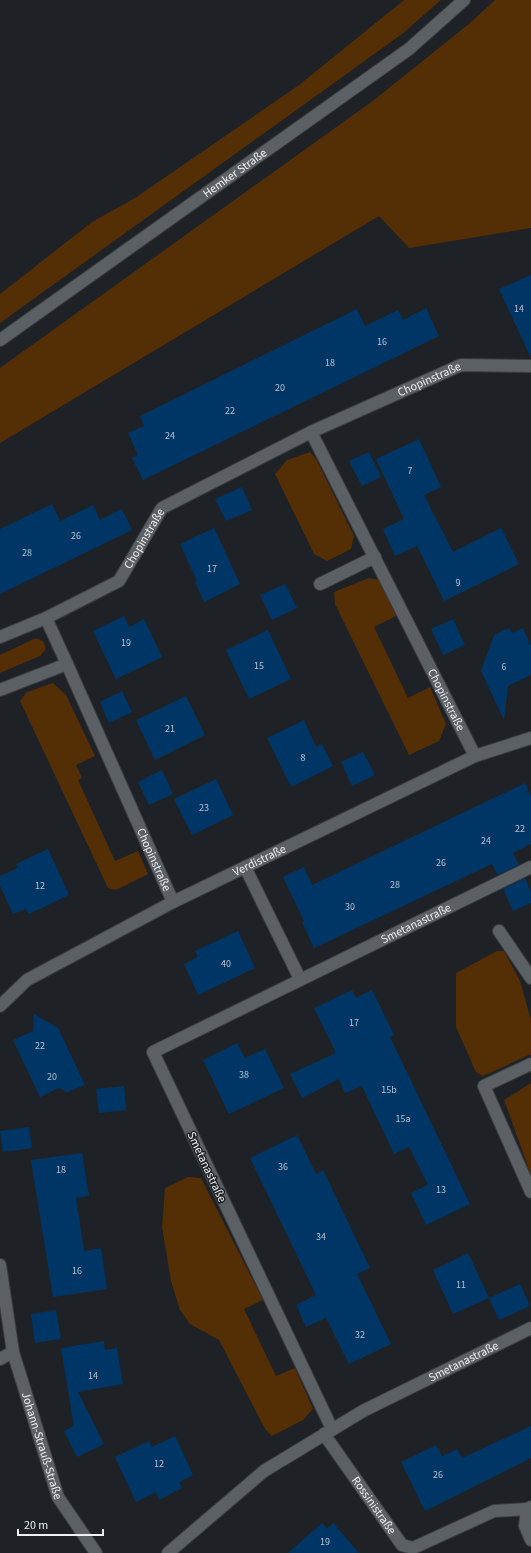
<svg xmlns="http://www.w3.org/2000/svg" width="531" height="1553" viewBox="0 0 531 1553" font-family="'Source Sans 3',sans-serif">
<rect width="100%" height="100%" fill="#1e2226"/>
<g fill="#542e05">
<path d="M 404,0 L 441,0 L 402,34 L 0,323 L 0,294 L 92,222 L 135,198 L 299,85 Z"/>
<path d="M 495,0 L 531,0 L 531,228 L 409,248 L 379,216 L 0,443 L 0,368 L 374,100 L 470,23 Z"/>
<path d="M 310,452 L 316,459 L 354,536 L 351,549 L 327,561 L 314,554 L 275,474 L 287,460 Z"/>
<path d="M 369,578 L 379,580 L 396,616 L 374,627 L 408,698 L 430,687 L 446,724 L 439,741 L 409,755 L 335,604 L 334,592 Z"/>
<path d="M 36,638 L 43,641 L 46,649 L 40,656 L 0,673 L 0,655 Z"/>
<path d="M 53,683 L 66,695 L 95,756 L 76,765 L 82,778 L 78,780 L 115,861 L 138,851 L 148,874 L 116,890 L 108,888 L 20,701 L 27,692 Z"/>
<path d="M 497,951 L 504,951 L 520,981 L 531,1020 L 531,1054 L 483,1076 L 476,1072 L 456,1027 L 456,973 Z"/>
<path d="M 531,1083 L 531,1175 L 504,1100 Z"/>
<path d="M 188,1177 L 201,1178 L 263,1300 L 244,1309 L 276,1376 L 295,1368 L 313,1409 L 303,1420 L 272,1436 L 265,1429 L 219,1340 L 190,1324 L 180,1310 L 171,1281 L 162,1227 L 165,1188 Z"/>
</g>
<g fill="#003665">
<path d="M 531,275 L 531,358 L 499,289 Z"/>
<path d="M 426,308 L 439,336 L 143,480 L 132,458 L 138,455 L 128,433 L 144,426 L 140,416 L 357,309 L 365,326 L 398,310 L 403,320 Z"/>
<path d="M 419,439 L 441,487 L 424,495 L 453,552 L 501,528 L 519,564 L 444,601 L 417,546 L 395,556 L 383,529 L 404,519 L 376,459 Z"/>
<path d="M 369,452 L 381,477 L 362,486 L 349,461 Z"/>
<path d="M 242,487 L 252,510 L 226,521 L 215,499 Z"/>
<path d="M 52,504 L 60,521 L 93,505 L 100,520 L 122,509 L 132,530 L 0,594 L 0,529 Z"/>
<path d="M 214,528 L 240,584 L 204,602 L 195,582 L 197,581 L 180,544 Z"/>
<path d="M 285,584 L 297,608 L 272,620 L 260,595 Z"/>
<path d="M 124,616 L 129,627 L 144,619 L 162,657 L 116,679 L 93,631 Z"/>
<path d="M 453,619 L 465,645 L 443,655 L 431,629 Z"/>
<path d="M 509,628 L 512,633 L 523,628 L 531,646 L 531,675 L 508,686 L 504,720 L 481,671 L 494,635 Z"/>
<path d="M 268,630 L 291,679 L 249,699 L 226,650 Z"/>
<path d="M 122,691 L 132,712 L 109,723 L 100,702 Z"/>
<path d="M 186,696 L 205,735 L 155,760 L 136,720 Z"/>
<path d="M 304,720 L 316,747 L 322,744 L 333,766 L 291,787 L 267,738 Z"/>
<path d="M 363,752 L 375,775 L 352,786 L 341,762 Z"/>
<path d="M 162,770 L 173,794 L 149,805 L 138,782 Z"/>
<path d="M 216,779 L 233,815 L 192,835 L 174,799 Z"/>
<path d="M 525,783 L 531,796 L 531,844 L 513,853 L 519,865 L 497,875 L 492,864 L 314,948 L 302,922 L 304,921 L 283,877 L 304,867 L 312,885 Z"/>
<path d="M 48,849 L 69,895 L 29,914 L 26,909 L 13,914 L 0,886 L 0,876 L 18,868 L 16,864 Z"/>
<path d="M 525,878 L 531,892 L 531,903 L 513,911 L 503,889 Z"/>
<path d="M 238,931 L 255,968 L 198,995 L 184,964 L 198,957 L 195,951 Z"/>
<path d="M 352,990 L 356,998 L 372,990 L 394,1035 L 390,1037 L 470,1204 L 426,1225 L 411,1193 L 428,1185 L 409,1147 L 394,1154 L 362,1086 L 345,1093 L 339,1079 L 302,1098 L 290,1074 L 336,1053 L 314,1008 Z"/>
<path d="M 34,1014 L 58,1028 L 85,1085 L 67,1092 L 59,1088 L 40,1097 L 13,1040 L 33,1031 Z"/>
<path d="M 237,1043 L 245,1058 L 265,1049 L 284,1088 L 229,1114 L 203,1060 Z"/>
<path d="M 124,1086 L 126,1110 L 99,1113 L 96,1089 Z"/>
<path d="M 29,1127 L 32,1148 L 3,1152 L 0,1131 Z"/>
<path d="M 297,1135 L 316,1174 L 323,1170 L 370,1268 L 357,1274 L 391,1344 L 349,1364 L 326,1318 L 306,1327 L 296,1305 L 316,1295 L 250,1158 Z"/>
<path d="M 82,1153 L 89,1196 L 76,1198 L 84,1251 L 101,1248 L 107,1289 L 53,1297 L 31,1160 Z"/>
<path d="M 468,1253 L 489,1298 L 453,1314 L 433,1270 Z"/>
<path d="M 520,1284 L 530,1306 L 499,1320 L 489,1298 Z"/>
<path d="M 56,1310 L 61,1339 L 35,1343 L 31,1314 Z"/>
<path d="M 104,1341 L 105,1350 L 117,1348 L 123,1384 L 78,1392 L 104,1444 L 77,1457 L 64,1431 L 74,1426 L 61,1348 Z"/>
<path d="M 531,1426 L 531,1458 L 425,1511 L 401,1462 L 436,1445 L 442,1456 L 457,1449 L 462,1458 Z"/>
<path d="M 175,1436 L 193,1475 L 179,1482 L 182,1488 L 159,1500 L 156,1492 L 136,1502 L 115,1457 L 149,1441 L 152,1447 Z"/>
<path d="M 322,1523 L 327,1529 L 333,1523 L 359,1553 L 288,1553 Z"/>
</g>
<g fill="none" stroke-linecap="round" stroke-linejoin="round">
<g stroke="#3b3d41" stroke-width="14">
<g id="minor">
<path id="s1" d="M 311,432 L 475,756"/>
<path d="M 320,584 L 375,557"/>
<path id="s2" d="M 0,637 L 46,618 L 119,581 L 162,508 L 311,432 L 461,365 L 531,366"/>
<path id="s3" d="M 67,664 L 173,902"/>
<path d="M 0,690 L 67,664 L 46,618"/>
<path d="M 245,867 L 300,979"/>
<path d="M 499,931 L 531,978"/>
<path id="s4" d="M 0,1006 L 27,980 L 173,902 L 475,756 L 531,738"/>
<path d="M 531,1064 L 484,1086 L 531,1192"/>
<path id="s5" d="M 0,1265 L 13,1352 L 58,1497 L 96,1553"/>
<path d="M 0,1359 L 13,1352"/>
<path id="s6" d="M 332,1429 L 153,1052 L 531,867"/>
<path id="s7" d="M 324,1434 L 402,1545 L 413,1548 L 494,1511 L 527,1509"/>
<path d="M 531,1507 L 527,1509 L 525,1526 L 531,1540"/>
<path id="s8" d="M 168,1553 L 264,1471 L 363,1411 L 531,1328"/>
</g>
</g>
<g stroke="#3b3d41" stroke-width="14">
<g id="secondary">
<path id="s9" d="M 0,340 L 409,49 L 464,0"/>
</g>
</g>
<use href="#minor" stroke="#5b6065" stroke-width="12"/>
<use href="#secondary" stroke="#5b6065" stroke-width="12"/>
</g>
<g text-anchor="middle" stroke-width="3" stroke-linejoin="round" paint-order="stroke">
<g font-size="10" fill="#b2c2d0">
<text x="519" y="312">14</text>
<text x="382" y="345">16</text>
<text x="330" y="366">18</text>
<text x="280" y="391">20</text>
<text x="230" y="414">22</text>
<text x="170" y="439">24</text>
<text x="410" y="474">7</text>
<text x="76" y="539">26</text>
<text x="27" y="556">28</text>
<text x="212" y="572">17</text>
<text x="458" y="586">9</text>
<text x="126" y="646">19</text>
<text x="259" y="669">15</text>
<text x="504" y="670">6</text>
<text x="170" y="732">21</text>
<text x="303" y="761">8</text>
<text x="204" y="811">23</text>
<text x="520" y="832">22</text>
<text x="486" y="844">24</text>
<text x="441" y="866">26</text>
<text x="395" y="888">28</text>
<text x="40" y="889">12</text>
<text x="350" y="910">30</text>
<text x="226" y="967">40</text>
<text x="354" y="1026">17</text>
<text x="40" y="1049">22</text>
<text x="244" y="1078">38</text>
<text x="52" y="1080">20</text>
<text x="389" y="1093">15b</text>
<text x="403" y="1122">15a</text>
<text x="283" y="1170">36</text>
<text x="61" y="1173">18</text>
<text x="441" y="1193">13</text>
<text x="321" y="1240">34</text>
<text x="77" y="1274">16</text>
<text x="461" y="1288">11</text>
<text x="360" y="1338">32</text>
<text x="93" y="1379">14</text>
<text x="159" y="1467">12</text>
<text x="438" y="1478">26</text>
<text x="325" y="1545">19</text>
</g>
<g font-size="12" fill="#eef0f3" stroke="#1e2226">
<text dy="4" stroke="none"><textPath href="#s9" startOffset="288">Hemker Straße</textPath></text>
<text dy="4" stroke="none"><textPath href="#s2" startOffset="513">Chopinstraße</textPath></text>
<text dy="4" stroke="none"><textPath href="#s2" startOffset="181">Chopinstraße</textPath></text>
<text dy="4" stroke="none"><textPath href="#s1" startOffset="300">Chopinstraße</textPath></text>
<text dy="4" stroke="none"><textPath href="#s3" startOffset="214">Chopinstraße</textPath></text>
<text dy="4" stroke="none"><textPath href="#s4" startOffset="299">Verdistraße</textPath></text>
<text dy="4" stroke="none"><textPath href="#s6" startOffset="710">Smetanastraße</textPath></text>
<text transform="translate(207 1167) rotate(65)" y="4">Smetanastraße</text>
<text dy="4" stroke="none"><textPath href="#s8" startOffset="354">Smetanastraße</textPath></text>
<text dy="4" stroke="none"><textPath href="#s5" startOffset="186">Johann-Strauß-Straße</textPath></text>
<text dy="4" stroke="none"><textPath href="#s7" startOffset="87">Rossinistraße</textPath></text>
</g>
</g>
<path d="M18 1529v6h85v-6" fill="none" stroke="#eef0f3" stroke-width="2"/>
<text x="24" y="1529" font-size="12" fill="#eef0f3" stroke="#1e2226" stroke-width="3" paint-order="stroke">20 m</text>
</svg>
